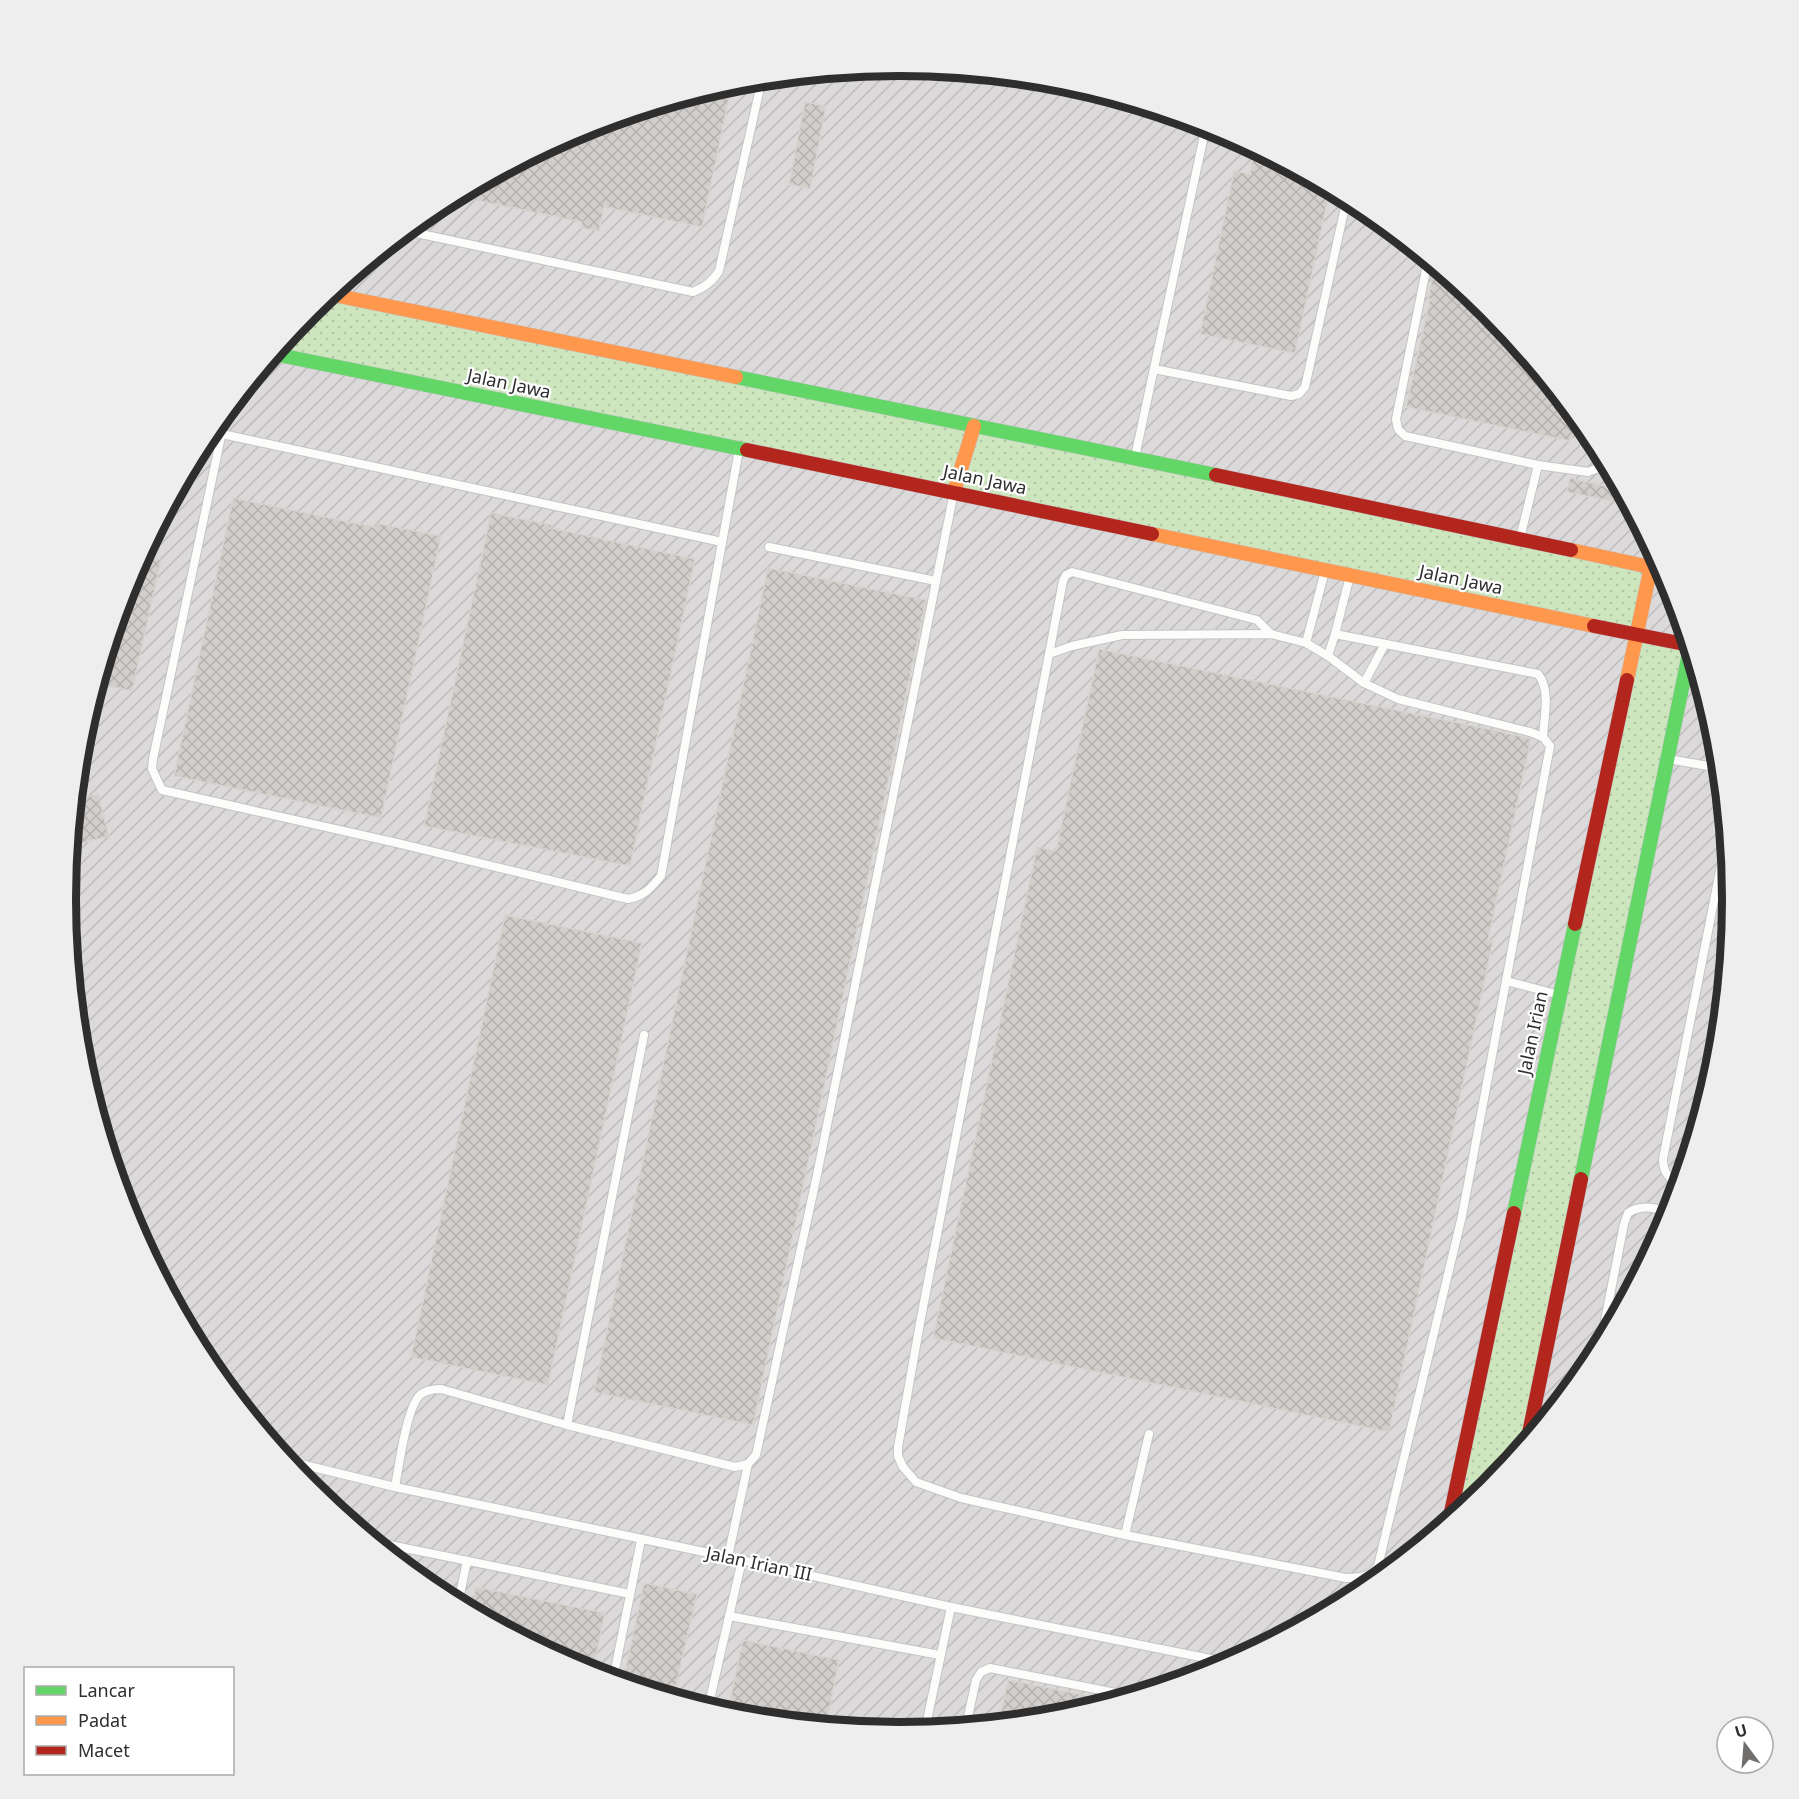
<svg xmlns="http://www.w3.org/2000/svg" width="1799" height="1799" viewBox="0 0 1799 1799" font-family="'Noto Sans',sans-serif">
<defs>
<pattern id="industrial-furrows" width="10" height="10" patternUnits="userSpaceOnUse" patternTransform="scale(1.5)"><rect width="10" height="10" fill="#dcd9db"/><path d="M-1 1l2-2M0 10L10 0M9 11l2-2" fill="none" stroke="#bdbbbc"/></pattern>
<pattern id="grass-dots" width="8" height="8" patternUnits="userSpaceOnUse" patternTransform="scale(1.5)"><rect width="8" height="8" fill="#cee6be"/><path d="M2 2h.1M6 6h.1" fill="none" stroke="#b1c6a4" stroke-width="1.8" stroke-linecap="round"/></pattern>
<pattern id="building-cross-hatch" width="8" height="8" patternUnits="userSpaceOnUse" patternTransform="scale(1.5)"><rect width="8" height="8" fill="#d1cecb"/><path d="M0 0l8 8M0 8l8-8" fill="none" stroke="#b4b1af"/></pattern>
</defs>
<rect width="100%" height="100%" fill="#ece8e4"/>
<circle fill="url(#industrial-furrows)" cx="899" cy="900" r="831"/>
<path fill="url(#grass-dots)" d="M 329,294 L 1651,567 L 1636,635 L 1689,645 L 1526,1443 L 1489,1489 L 1451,1520 L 1636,635 L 274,354 L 310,310 Z"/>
<g fill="url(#building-cross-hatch)" stroke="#d7d4d0" stroke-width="1.5">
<path d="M 732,83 L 702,227 L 604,207 L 599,231 L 581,228 L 582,222 L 455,196 L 581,129 Z"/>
<path d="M 805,102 L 826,106 L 810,189 L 789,184 Z"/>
<path d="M 1255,149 L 1330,189 L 1295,353 L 1200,334 L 1234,171 L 1250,174 Z"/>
<path d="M 1435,266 L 1489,310 L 1576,417 L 1571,441 L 1406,407 L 1430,299 L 1428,299 Z"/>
<path d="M 1570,478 L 1614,488 L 1612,501 L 1567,492 Z"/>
<path d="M 233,498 L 374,527 L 375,523 L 441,536 L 381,818 L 174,776 Z"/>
<path d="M 491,513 L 552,525 L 551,528 L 695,559 L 630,866 L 424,826 Z"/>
<path d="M 142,556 L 161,560 L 132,691 L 98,684 L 130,580 Z"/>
<path d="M 768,568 L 926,600 L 753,1425 L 594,1392 Z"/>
<path d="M 1099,649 L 1498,731 L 1531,739 L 1488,940 L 1493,941 L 1389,1432 L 933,1338 L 1037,847 L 1056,851 Z"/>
<path d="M 98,794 L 109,836 L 71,846 L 76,800 Z"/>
<path d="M 505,915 L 642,943 L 548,1385 L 411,1357 Z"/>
<path d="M 644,1583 L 697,1594 L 673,1698 L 623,1682 Z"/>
<path d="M 476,1587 L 605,1613 L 592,1673 L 580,1669 L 471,1611 Z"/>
<path d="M 743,1640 L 839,1660 L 826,1726 L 737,1717 L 727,1714 Z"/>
<path d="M 1008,1680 L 1114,1701 L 1062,1717 L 999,1723 Z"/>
</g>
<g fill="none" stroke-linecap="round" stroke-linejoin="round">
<g stroke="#c5c4c5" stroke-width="10">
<g id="lane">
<path d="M 407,231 L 693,292 C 705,287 712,282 719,271 L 762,79"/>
<path d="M 1428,260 L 1396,419 L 1398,429 L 1405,436 L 1538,465 L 1520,538"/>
<path d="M 1154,369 L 1291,396 L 1299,394 L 1305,387 L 1347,198"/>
<path d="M 226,413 L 153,759 L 152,769 L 162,790 L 397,843 L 628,899 C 644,896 650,889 661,876 L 739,450"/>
<path d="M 222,434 L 722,542"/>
<path d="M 1135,457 L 1206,126"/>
<path d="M 1538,465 L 1588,472 L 1598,468 L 1605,460"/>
<path d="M 769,547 L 936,581"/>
<path d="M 1271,634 L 1306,643 L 1328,656 L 1364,683 L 1398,699 L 1530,732 L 1543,737 L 1550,746 L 1462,1216 L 1378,1566 C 1369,1577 1360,1578 1346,1578 L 1125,1535 L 961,1498 L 916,1482 L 903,1467 L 898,1456 L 898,1447 L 920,1323 L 1049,654 L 1072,646 L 1122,635 Z"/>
<path d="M 1335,634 L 1538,674 C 1551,690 1544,717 1543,737"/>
<path d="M 1306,643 L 1325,571"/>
<path d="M 1049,654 L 1063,581 L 1066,575 L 1072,572 L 1257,620 L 1271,634"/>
<path d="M 1328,656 L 1335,634 L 1350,576"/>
<path d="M 1364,683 L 1385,644"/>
<path d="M 1668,759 L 1720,768"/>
<path d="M 1506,981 L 1560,995"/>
<path d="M 1680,1182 C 1668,1180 1663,1171 1663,1159 L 1727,835"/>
<path d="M 1599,1351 L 1624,1224 L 1628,1213 C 1642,1203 1657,1209 1671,1212"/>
<path d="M 1533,1414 L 1548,1417"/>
<path d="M 567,1425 L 644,1035"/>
<path d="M 288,1461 L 395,1487 L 728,1557 L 951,1607 L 1231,1663"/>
<path d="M 395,1487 C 399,1466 406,1411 419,1396 C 425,1390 433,1389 441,1389 L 567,1425 L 735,1467 L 748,1464 L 756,1455 L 817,1175 L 954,492"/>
<path d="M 1125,1535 L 1149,1434"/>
<path d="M 375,1542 L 630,1594"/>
<path d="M 728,1557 L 748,1464"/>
<path d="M 458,1604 L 467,1561"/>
<path d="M 729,1616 L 940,1655"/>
<path d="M 613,1680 L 641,1540"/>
<path d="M 708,1708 L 742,1560"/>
<path d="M 966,1726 L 976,1680 L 981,1672 L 990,1668 L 1131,1696"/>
<path d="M 925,1730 L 951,1607"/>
</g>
</g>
<g stroke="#c5c4c5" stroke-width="15">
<g id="fast">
<path d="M 274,354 L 747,450"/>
<path d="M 736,377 L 1216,475"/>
<path d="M 1581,1179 L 1690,649"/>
<path d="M 1514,1213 L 1575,924"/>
</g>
</g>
<g stroke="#c5c4c5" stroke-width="15">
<g id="slow">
<path d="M 329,294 L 736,377"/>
<path d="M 954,492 L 974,426"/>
<path d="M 1152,534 L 1594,626"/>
<path d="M 1571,550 L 1664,570"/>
<path d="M 1627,680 L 1654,552"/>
</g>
</g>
<g stroke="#c5c4c5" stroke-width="15">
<g id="jam">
<path d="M 747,450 L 1152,534"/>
<path d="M 1216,475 L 1571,550"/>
<path d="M 1594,626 L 1689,645"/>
<path d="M 1575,924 L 1627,680"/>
<path d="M 1527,1443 L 1581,1179"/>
<path d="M 1449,1522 L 1514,1213"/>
</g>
</g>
<use href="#lane" stroke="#fcfcfb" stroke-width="8"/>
<use href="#fast" stroke="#63d668" stroke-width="14"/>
<use href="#slow" stroke="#ff974d" stroke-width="14"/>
<use href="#jam" stroke="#b3261e" stroke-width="14"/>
</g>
<g text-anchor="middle" stroke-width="4.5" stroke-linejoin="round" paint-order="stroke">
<g font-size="18" fill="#2e2e2e" stroke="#fff">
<text transform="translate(509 384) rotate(12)" y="6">Jalan Jawa</text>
<text transform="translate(985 480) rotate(12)" y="6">Jalan Jawa</text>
<text transform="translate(1461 580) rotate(12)" y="6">Jalan Jawa</text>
<text transform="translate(1533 1033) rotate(-78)" y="6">Jalan Irian</text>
<text transform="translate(759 1564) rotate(12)" y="6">Jalan Irian III</text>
</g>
</g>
<path d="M0 0H1799V1799H0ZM76 899a823 823 0 1 1 1646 0a823 823 0 1 1-1646 0Z" fill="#eee" fill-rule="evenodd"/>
<path fill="none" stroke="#2e2e2e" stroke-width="8" d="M76 899a823 823 0 1 1 1646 0a823 823 0 1 1-1646 0Z"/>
<rect x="24" y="1667" width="210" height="108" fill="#ffffff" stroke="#ababab" stroke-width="1.5"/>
<rect x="36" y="1686" width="30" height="9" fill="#63d668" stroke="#ababab" stroke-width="1.5"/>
<text x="78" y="1697" font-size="18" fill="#2e2e2e">Lancar</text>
<rect x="36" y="1716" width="30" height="9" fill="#ff974d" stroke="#ababab" stroke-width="1.5"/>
<text x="78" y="1727" font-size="18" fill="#2e2e2e">Padat</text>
<rect x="36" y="1746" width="30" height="9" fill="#b3261e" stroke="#ababab" stroke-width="1.5"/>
<text x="78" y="1757" font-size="18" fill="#2e2e2e">Macet</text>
<g transform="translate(1745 1745) rotate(344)"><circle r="28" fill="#ffffff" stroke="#ababab" stroke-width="1.5"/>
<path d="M0-4.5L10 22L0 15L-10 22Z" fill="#706f6e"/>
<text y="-9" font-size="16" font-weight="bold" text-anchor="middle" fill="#2e2e2e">U</text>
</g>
</svg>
